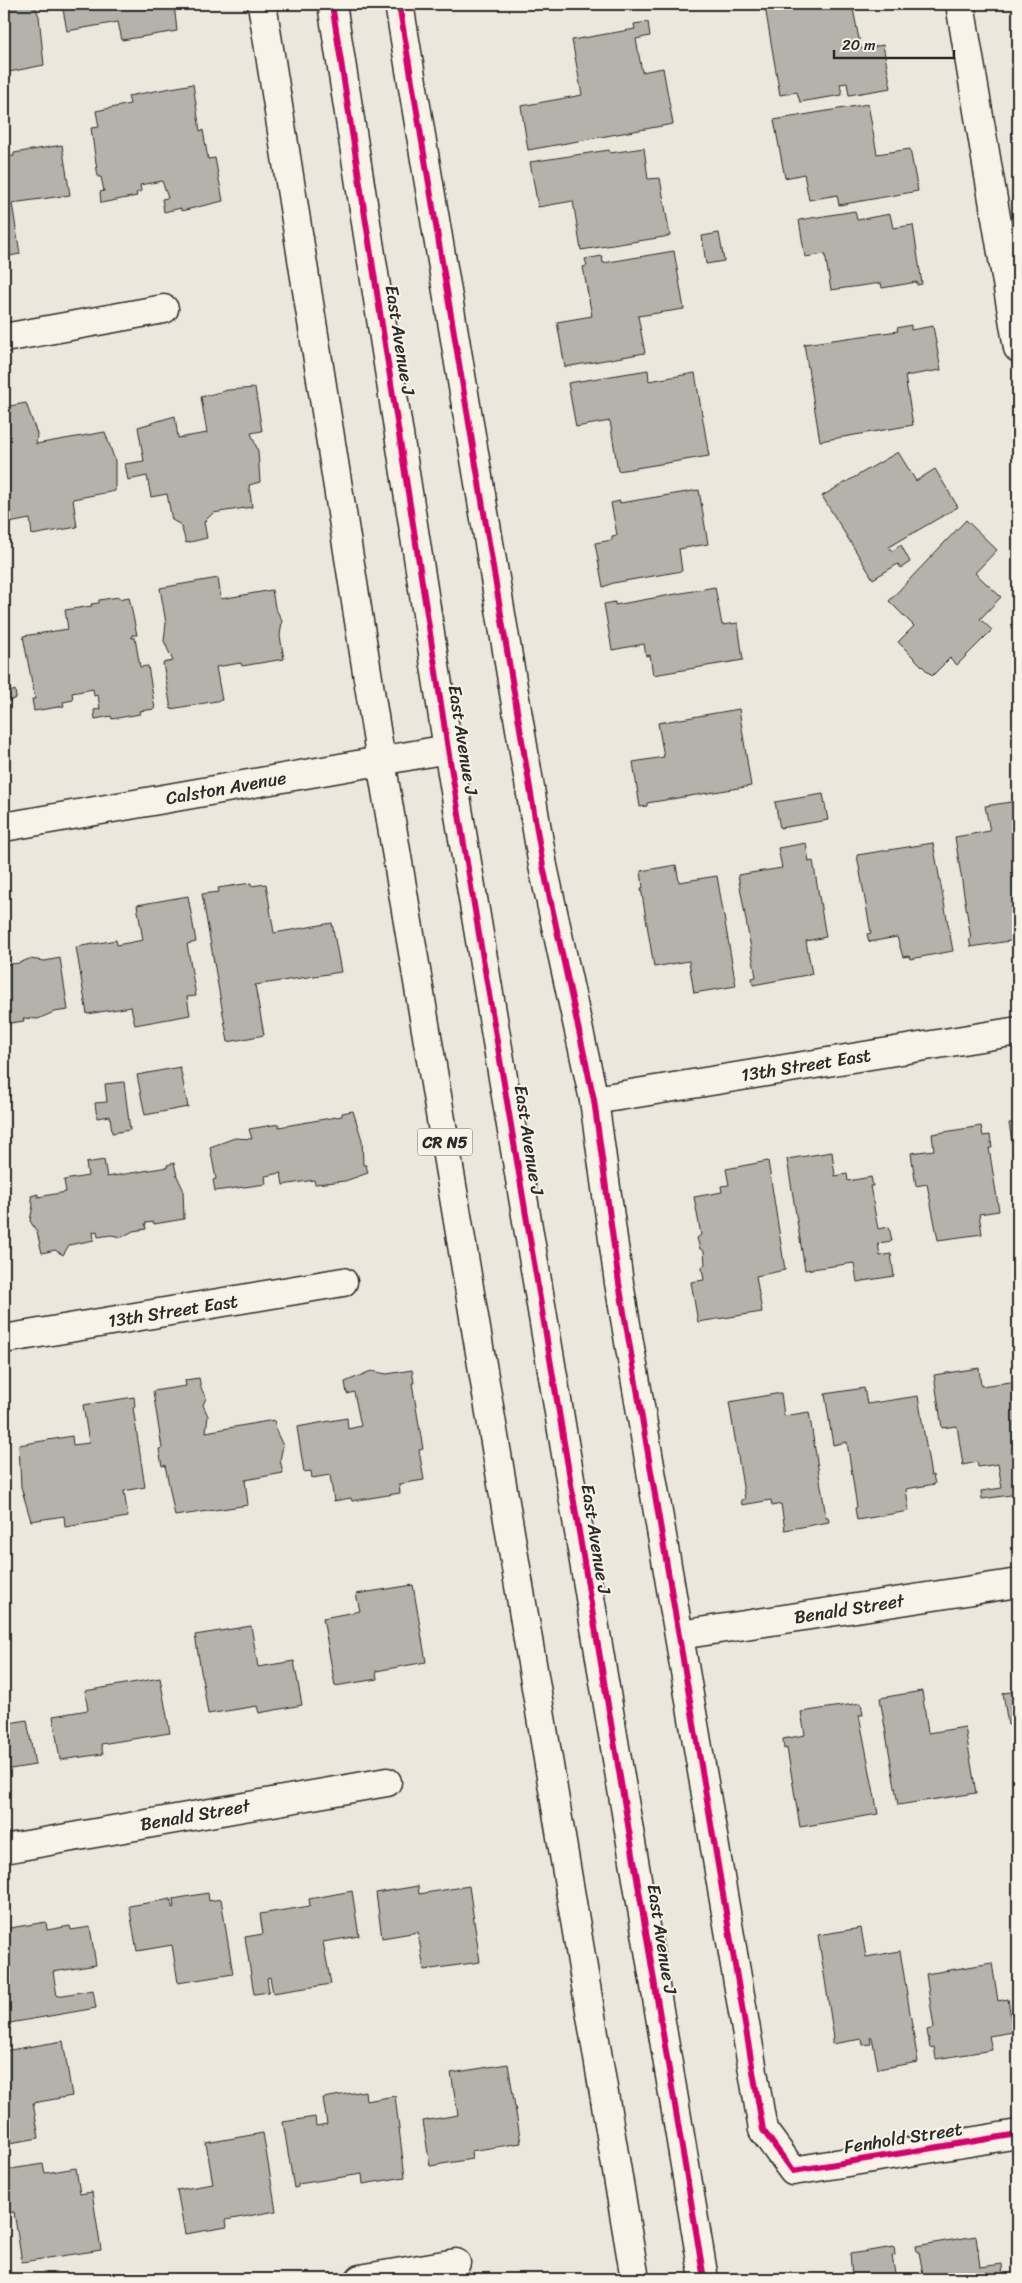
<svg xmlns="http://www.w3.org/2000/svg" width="1022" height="2283" viewBox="0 0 1022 2283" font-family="Sriracha,sans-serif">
<rect width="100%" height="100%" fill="#ebe7dd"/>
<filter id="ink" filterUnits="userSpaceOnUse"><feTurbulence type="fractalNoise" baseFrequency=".02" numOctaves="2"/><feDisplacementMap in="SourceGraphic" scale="10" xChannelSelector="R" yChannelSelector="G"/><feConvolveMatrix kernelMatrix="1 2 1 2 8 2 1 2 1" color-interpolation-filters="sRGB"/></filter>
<g filter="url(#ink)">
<g fill="#b5b2ab" stroke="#2b2b2b">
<path d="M 4,4 L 34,4 L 39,16 L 44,65 L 4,73 Z"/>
<path d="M 62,4 L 174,4 L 177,31 L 122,40 L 118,22 L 67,31 Z"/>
<path d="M 780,4 L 823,4 L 823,6 L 852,4 L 861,49 L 883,45 L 891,88 L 849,95 L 847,83 L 840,84 L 842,95 L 800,102 L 797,92 L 780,95 L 765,7 Z"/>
<path d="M 648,22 L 650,36 L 636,39 L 642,72 L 663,68 L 673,124 L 528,150 L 521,106 L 582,95 L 572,40 L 635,29 L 634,24 Z"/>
<path d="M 193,84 L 200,131 L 203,130 L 208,159 L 215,158 L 223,201 L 181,211 L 181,208 L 164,212 L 162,199 L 168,198 L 162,181 L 140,185 L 141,191 L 136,193 L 137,196 L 101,203 L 100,192 L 104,191 L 101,177 L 98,177 L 91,128 L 99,127 L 96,111 L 130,104 L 128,96 Z"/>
<path d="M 868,104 L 877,154 L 910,149 L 918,191 L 839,205 L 837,195 L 809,200 L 804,174 L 785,178 L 774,120 Z"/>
<path d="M 62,145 L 70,195 L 12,203 L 20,254 L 4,257 L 4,157 L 14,156 L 14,153 Z"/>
<path d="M 644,148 L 648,179 L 660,178 L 670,236 L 581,250 L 573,201 L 538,207 L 530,162 L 609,150 L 610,153 Z"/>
<path d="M 855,211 L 857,220 L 890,214 L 893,228 L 913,225 L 922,284 L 917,285 L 917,282 L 882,288 L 881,283 L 831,290 L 825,254 L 805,257 L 799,220 Z"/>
<path d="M 719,233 L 724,261 L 706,264 L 702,236 Z"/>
<path d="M 674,251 L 684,309 L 638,316 L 645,353 L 565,367 L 557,322 L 592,316 L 583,267 L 587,266 L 585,259 L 602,256 L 603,263 Z"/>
<path d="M 911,325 L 911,330 L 933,326 L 941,370 L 905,376 L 913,425 L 820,441 L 804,344 L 898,331 L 897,328 Z"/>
<path d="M 648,370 L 649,381 L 695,373 L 709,456 L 618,471 L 610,421 L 576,427 L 568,383 Z"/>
<path d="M 255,388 L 262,431 L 251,433 L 258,451 L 260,482 L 249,485 L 252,507 L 213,513 L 204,522 L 207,538 L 186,543 L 181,525 L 172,520 L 167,494 L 151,497 L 147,476 L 128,480 L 125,464 L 144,461 L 138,427 L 175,416 L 178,438 L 207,433 L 201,397 L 228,390 Z"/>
<path d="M 26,403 L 37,434 L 36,444 L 105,432 L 115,461 L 115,491 L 73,499 L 77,527 L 32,535 L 30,519 L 4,524 L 4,407 Z"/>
<path d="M 898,452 L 916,481 L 935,469 L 958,507 L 889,547 L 892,551 L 901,545 L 910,562 L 901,568 L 898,564 L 873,579 L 822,496 Z"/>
<path d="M 699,490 L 708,544 L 679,549 L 682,571 L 613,583 L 603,587 L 595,543 L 612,540 L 612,536 L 617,535 L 611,503 L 620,501 L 620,503 Z"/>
<path d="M 966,520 L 997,550 L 975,573 L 1001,597 L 980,619 L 992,630 L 957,665 L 950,658 L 932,676 L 898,642 L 914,626 L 889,601 Z"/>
<path d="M 218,578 L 221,599 L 272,590 L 275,607 L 282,621 L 280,636 L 284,659 L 242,666 L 241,663 L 216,667 L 222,700 L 171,709 L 163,663 L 173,661 L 164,641 L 166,623 L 160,588 Z"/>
<path d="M 715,587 L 722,625 L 738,623 L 743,660 L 653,675 L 650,655 L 646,656 L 644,644 L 612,650 L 604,604 L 615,602 L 615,605 Z"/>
<path d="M 119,597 L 119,599 L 129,597 L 137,635 L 132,635 L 132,638 L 135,638 L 140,667 L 148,666 L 155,709 L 139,711 L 140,714 L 112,719 L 111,716 L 95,719 L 94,710 L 100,709 L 98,695 L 94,696 L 93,689 L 72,693 L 73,700 L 63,702 L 64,706 L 34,711 L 32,699 L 35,699 L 23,636 L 68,629 L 65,610 L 92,606 L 91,604 L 99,603 L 99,600 Z"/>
<path d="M 1014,641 L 1018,641 L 1018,677 L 1015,677 Z"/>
<path d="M 4,652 L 9,667 L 10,692 L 15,690 L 16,698 L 4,703 Z"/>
<path d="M 739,709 L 751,786 L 647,803 L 647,806 L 640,807 L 633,762 L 664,757 L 658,723 Z"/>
<path d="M 823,794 L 828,820 L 780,828 L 775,802 Z"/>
<path d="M 1018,801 L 1018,908 L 1011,909 L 1016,940 L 971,947 L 969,939 L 971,939 L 955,837 L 990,831 L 985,806 Z"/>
<path d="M 806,843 L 809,862 L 813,861 L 826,937 L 806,941 L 812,974 L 753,985 L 752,978 L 756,977 L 738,875 L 782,868 L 778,848 Z"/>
<path d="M 933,843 L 953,951 L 910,959 L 909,956 L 903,957 L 897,937 L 869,942 L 867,934 L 871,933 L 857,855 Z"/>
<path d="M 676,865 L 679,882 L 717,876 L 736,986 L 694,993 L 689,961 L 654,967 L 641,888 L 643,888 L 641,871 Z"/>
<path d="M 251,883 L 251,886 L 266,884 L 274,933 L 332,923 L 341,972 L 255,985 L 264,1035 L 228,1042 L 202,894 L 219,892 L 218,888 Z"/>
<path d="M 188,896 L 196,942 L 187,944 L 196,996 L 187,997 L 190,1015 L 135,1025 L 131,1007 L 87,1014 L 76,947 L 116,940 L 117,945 L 143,940 L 137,905 Z"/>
<path d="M 60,958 L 68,1010 L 54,1012 L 38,1019 L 23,1018 L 24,1021 L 4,1024 L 4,965 L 19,963 L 29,959 L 45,961 Z"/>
<path d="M 180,1067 L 188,1107 L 145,1115 L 137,1075 Z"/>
<path d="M 124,1082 L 130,1130 L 112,1133 L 110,1116 L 97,1118 L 95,1103 L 107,1102 L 105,1084 Z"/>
<path d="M 353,1111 L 362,1140 L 363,1165 L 366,1165 L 368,1173 L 345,1181 L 315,1184 L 314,1180 L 283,1185 L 281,1173 L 265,1176 L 266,1184 L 215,1191 L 213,1180 L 216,1179 L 210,1147 L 235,1138 L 252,1139 L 249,1129 L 279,1124 L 279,1127 L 342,1116 L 342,1113 Z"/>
<path d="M 1018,1122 L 1018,1158 L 1018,1154 L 1014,1155 L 1009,1123 Z"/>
<path d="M 981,1126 L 983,1136 L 990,1135 L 992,1148 L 989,1148 L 999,1211 L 979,1214 L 982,1234 L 938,1240 L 927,1184 L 916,1186 L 911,1153 L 934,1150 L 932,1134 Z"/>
<path d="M 832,1152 L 835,1176 L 847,1174 L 848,1181 L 871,1177 L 873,1186 L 870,1186 L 878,1229 L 889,1227 L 892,1241 L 878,1243 L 880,1256 L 891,1254 L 894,1276 L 857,1282 L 854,1263 L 805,1270 L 787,1159 Z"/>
<path d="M 104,1160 L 107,1177 L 168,1167 L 167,1165 L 174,1163 L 177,1176 L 183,1189 L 184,1219 L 154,1224 L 154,1222 L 145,1223 L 146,1229 L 133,1231 L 122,1237 L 111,1235 L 98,1237 L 97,1231 L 93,1232 L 94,1240 L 69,1245 L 63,1255 L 55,1250 L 42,1253 L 37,1232 L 30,1221 L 33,1205 L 31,1196 L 38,1194 L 38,1197 L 66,1192 L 64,1180 L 88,1176 L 86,1163 Z"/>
<path d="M 768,1161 L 785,1270 L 756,1276 L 762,1312 L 698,1322 L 691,1282 L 704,1280 L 702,1268 L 705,1264 L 704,1251 L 700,1249 L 697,1238 L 701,1235 L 694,1197 L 722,1192 L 721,1186 L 729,1185 L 726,1169 Z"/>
<path d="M 979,1368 L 981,1386 L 1018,1381 L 1018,1494 L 982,1499 L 981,1491 L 1002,1488 L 998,1464 L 978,1467 L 977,1462 L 963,1465 L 957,1426 L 942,1428 L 934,1375 Z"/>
<path d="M 412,1370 L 414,1383 L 412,1383 L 423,1449 L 419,1450 L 424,1480 L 399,1484 L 400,1493 L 352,1501 L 351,1498 L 334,1501 L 330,1475 L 312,1478 L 311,1471 L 304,1472 L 297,1427 L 347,1418 L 348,1429 L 361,1426 L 354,1392 L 347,1394 L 345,1382 L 371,1371 L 387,1374 Z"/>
<path d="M 199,1378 L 201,1388 L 206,1398 L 203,1405 L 208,1416 L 206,1432 L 274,1420 L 277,1433 L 283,1446 L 280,1460 L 283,1473 L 245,1480 L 248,1505 L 175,1516 L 165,1465 L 162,1466 L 159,1449 L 162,1448 L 153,1391 L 186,1386 L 185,1380 Z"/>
<path d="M 864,1388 L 867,1404 L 918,1396 L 931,1476 L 933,1475 L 935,1484 L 906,1489 L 909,1511 L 857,1520 L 855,1508 L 857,1507 L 847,1442 L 833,1445 L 825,1394 Z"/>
<path d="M 781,1393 L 784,1416 L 809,1412 L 826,1517 L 828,1517 L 829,1522 L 785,1530 L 781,1504 L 772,1506 L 771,1500 L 742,1505 L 741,1500 L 745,1499 L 729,1402 Z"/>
<path d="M 134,1397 L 135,1407 L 133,1408 L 145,1487 L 124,1491 L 128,1517 L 65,1527 L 64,1516 L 31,1521 L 21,1487 L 19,1445 L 72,1436 L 73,1445 L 89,1443 L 83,1405 Z"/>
<path d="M 413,1585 L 426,1662 L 376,1671 L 377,1679 L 335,1686 L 323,1618 L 360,1611 L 356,1594 Z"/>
<path d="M 251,1626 L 258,1667 L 294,1661 L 302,1705 L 259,1713 L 257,1706 L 208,1714 L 195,1635 Z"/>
<path d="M 160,1678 L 170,1733 L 101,1744 L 103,1754 L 60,1760 L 53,1716 L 88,1710 L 85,1691 Z"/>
<path d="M 922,1691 L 928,1733 L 965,1727 L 976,1793 L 898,1805 L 880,1698 Z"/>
<path d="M 1018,1691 L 1018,1723 L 1008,1725 L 1003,1693 Z"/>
<path d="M 861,1703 L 863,1715 L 859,1715 L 878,1814 L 800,1827 L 787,1748 L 784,1749 L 783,1739 L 805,1735 L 801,1712 Z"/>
<path d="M 27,1720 L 35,1765 L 4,1770 L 4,1724 Z"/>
<path d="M 418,1886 L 419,1894 L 469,1886 L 480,1962 L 424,1970 L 418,1932 L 382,1938 L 376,1893 Z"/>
<path d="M 352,1891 L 359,1936 L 323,1942 L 331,1984 L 273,1993 L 270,1977 L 267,1978 L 269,1992 L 254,1994 L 245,1937 L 263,1934 L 260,1914 L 310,1906 L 309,1899 Z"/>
<path d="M 208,1893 L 209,1901 L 221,1899 L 233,1974 L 178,1983 L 172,1945 L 137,1951 L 129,1906 L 171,1899 L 172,1908 L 174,1907 L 173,1899 Z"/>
<path d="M 46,1922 L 47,1930 L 70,1926 L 71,1930 L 90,1927 L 96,1965 L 53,1972 L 57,1996 L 93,1990 L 96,2008 L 4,2024 L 4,1929 Z"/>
<path d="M 861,1928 L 866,1957 L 900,1951 L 918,2062 L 878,2069 L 872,2037 L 870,2037 L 871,2044 L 863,2045 L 862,2039 L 832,2044 L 832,2039 L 834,2038 L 818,1935 Z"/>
<path d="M 992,1963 L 998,2001 L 1008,1999 L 1013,2032 L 989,2036 L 992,2050 L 936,2059 L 934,2047 L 930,2048 L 927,2030 L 934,2028 L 926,1974 Z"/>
<path d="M 63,2041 L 72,2096 L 33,2103 L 39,2138 L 4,2144 L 4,2051 Z"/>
<path d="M 508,2064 L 521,2143 L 471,2151 L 472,2159 L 430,2166 L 423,2121 L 458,2115 L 451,2073 Z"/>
<path d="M 365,2091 L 366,2101 L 395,2096 L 405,2177 L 363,2184 L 362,2174 L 298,2184 L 298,2187 L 294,2188 L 283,2122 L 315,2117 L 316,2126 L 327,2124 L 323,2098 Z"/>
<path d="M 263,2133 L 276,2211 L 226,2220 L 227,2227 L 185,2234 L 177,2190 L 213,2184 L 206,2143 Z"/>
<path d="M 43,2164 L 45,2173 L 76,2168 L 80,2194 L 92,2192 L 101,2250 L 22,2262 L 14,2212 L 6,2213 L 4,2170 Z"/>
<path d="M 976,2236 L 980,2267 L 1002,2264 L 1003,2279 L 924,2279 L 919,2252 L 917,2252 L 916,2246 Z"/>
<path d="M 894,2247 L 895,2255 L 892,2256 L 896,2279 L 836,2279 L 852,2277 L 850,2254 Z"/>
</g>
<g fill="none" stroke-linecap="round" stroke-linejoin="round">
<g stroke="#2b2b2b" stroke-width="31">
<g id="street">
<path d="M 399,4 L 543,866 L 594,1100 L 619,1283 L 763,2130 L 793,2171 L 1018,2134"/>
<path d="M 960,4 L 1018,348"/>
<path d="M 4,338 L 164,309"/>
<path d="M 4,827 L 448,749"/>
<path d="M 594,1100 L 1018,1031"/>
<path d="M 4,1339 L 343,1282"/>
<path d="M 680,1635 L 1018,1583"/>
<path d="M 4,1849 L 387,1782"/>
<path d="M 360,2279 L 456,2263"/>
</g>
</g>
<g stroke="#2b2b2b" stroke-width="31">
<g id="primary">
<path d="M 262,4 L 381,761 L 635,2279"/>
<path d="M 332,4 L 448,749 L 704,2279"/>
</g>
</g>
<use href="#street" stroke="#f7f3e8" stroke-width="28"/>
<use href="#primary" stroke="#f7f3e8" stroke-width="28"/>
<g stroke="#f7f3e8" stroke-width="9">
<g id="cycleway">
<path d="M 332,4 L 448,749 L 704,2279"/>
<path d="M 399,4 L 543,866 L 594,1100 L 619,1283 L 763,2130 L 793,2171 L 1018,2134"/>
</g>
</g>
<use href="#cycleway" stroke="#d6006c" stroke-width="6"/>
</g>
</g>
<g text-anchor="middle" stroke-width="4" stroke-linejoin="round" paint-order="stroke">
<rect fill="#f7f3e8" stroke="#686764" stroke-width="1" x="417.5" y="1128.5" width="55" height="27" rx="4"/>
<g font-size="16" font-weight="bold" fill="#2b2b2b">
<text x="445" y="1148">CR N5</text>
</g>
<g font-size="18" fill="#2b2b2b" stroke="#f7f3e8">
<text transform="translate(400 340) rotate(81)" y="6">East Avenue J</text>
<text transform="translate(463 740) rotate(81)" y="6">East Avenue J</text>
<text transform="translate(226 788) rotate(-10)" y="6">Calston Avenue</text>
<text transform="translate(806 1065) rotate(-9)" y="6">13th Street East</text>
<text transform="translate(529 1140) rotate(81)" y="6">East Avenue J</text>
<text transform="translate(173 1311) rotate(-9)" y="6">13th Street East</text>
<text transform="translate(596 1539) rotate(81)" y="6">East Avenue J</text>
<text transform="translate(849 1609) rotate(-9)" y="6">Benald Street</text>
<text transform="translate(195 1815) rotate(-10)" y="6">Benald Street</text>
<text transform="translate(662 1939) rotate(81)" y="6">East Avenue J</text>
<text transform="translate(903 2138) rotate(-9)" y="6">Fenhold Street</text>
</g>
</g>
<rect width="1022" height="2283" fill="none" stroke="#f7f3e8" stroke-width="20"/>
<rect x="10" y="10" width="1002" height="2263" fill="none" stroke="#2b2b2b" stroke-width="2" filter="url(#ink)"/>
<path d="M834 50v8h120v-8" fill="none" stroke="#2b2b2b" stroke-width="2.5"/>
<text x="842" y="50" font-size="15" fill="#2b2b2b" stroke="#f7f3e8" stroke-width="4" paint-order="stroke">20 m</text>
</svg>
